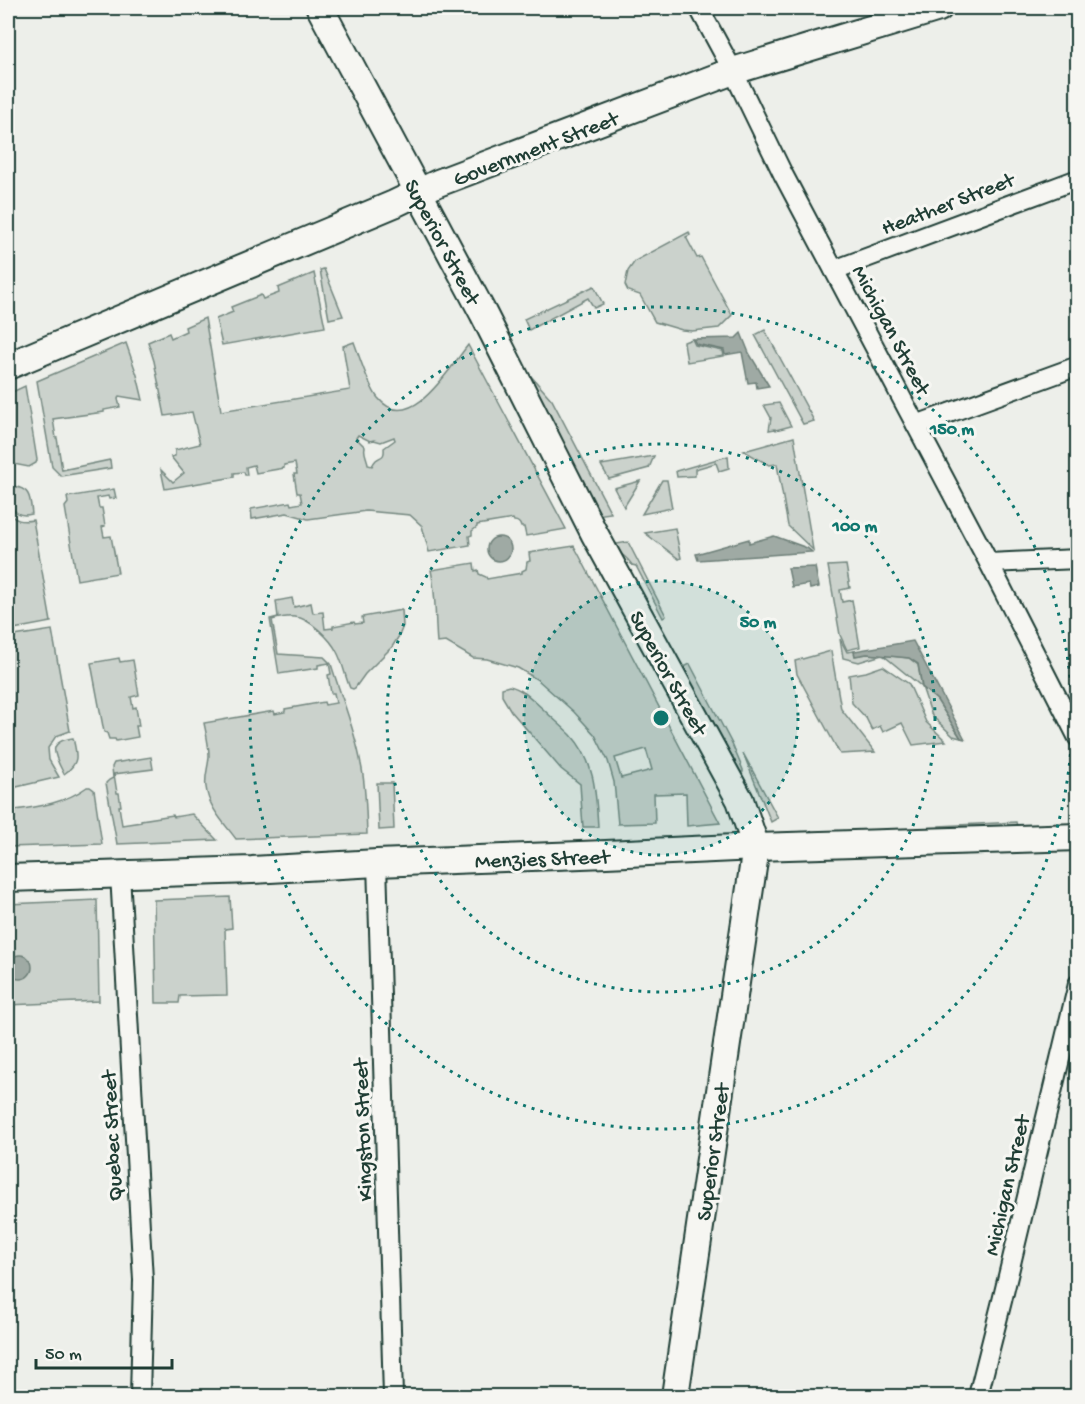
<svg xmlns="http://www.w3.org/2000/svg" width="1085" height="1404" viewBox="0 0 1085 1404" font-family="'Gochi Hand',sans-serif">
<rect width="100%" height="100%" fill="#edefea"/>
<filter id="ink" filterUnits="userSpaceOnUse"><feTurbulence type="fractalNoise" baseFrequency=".0167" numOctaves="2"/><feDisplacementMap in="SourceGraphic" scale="12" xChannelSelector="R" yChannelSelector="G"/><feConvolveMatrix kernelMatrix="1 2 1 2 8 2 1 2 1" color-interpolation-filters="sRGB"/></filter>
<g filter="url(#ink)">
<g fill="#cbd2cc" stroke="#758880" stroke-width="1.5" fill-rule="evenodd">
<path d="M 689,232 L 690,235 L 686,237 L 697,258 L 701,257 L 732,315 L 719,328 L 692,331 L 682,330 L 655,322 L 640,295 L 628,291 L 625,285 L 628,271 L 635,261 Z"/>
<path d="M 324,269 L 343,316 L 329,319 L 320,270 Z"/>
<path d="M 314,273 L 325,327 L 222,345 L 216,319 L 233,312 L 231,307 L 261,295 L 263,299 L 279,293 L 278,288 Z"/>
<path d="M 594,286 L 603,304 L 594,308 L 588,298 L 529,330 L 524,319 Z"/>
<path d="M 205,318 L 221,411 L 350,390 L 343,346 L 354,342 C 360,358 368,385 378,398 C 410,437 451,366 468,345 L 566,529 L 526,536 L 524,527 L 521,527 C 520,523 518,521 514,521 L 513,519 L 477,525 L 477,527 L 472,531 L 472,535 L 469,536 L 470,545 L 429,552 L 422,526 L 410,515 L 366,511 L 308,519 L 287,513 L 252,519 L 251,509 L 290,502 L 291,505 L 302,503 L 300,493 L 297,493 L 294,474 L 297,474 L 295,463 L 284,465 L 284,468 L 256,473 L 254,465 L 246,467 L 247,475 L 245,475 L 244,472 L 234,473 L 234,477 L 165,489 L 161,470 L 173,482 L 184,473 L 171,457 L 175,456 L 175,450 L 200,444 L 192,412 L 165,416 L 154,361 L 148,342 L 169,333 L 171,338 L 186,331 L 185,327 ZM 358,435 L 370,441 L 374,440 L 381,442 L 394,437 L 395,440 L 384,448 C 385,458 381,456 376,460 C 374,462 373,464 372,466 L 368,465 C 368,458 363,454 365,447 L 356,438 Z"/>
<path d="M 765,330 L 814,421 L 803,424 L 755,335 Z"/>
<path d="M 692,339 L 695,345 L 723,351 L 724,356 L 687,362 L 684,342 Z"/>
<path d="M 126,343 L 137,375 L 143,400 L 119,396 L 118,399 L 120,407 L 104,410 L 104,412 L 53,419 L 56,438 L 57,438 L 62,470 L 110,460 L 111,468 L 61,476 L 52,467 L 37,381 Z"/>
<path d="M 530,375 L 552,400 L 611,513 L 596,515 L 528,376 Z"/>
<path d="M 25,386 L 37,460 L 36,463 L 29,467 L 8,463 L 8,394 Z"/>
<path d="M 779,403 L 791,426 L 776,430 L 775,429 L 769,430 L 771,418 L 764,405 Z"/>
<path d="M 794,437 L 813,550 L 788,526 L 777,464 L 769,465 L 744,451 Z"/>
<path d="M 654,456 L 649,468 L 609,479 L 601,465 Z"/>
<path d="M 728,456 L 729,468 L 719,471 L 716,463 L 695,469 L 695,476 L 677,477 L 676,471 Z"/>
<path d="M 662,480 L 667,480 L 672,508 L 642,514 Z"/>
<path d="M 640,481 L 624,507 L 614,488 Z"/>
<path d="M 13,486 C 31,489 30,498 32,514 C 9,519 11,503 13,486 Z"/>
<path d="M 114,489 L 116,498 L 109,499 L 108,496 L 97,498 L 99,508 L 102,508 L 105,526 L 102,527 L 104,537 L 111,536 L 118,573 L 77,580 L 65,507 L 68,503 L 67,497 Z"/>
<path d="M 8,512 C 15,521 22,522 33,520 L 51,622 L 8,630 Z"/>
<path d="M 675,528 L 681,558 L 679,559 L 645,533 Z"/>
<path d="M 628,542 L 666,616 L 663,618 L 636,566 L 632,565 C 626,555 619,554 611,545 Z"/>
<path d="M 574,546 L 578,553 L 720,823 L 687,826 L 686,793 L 654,794 L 655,823 L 618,824 L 614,782 L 608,761 L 595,735 L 574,712 L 538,680 L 518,668 L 487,659 L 473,658 L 446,642 L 437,643 C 435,618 436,594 431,570 L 474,563 L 475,571 L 478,570 L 479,574 L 486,577 L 487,579 L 522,573 L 522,571 L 526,569 L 527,562 L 530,561 L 529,553 ZM 646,749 L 652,770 L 621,778 L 615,758 Z"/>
<path d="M 846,565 L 850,588 L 840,590 L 842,602 L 852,600 L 860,647 L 847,650 L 840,635 L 828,566 Z"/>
<path d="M 292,598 L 294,607 L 311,603 L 313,613 L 323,612 L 325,629 L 333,628 L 333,626 L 354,622 L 355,624 L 363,623 L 362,617 L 402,610 L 403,626 L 399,636 L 392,647 L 365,674 L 355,688 L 353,689 L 350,688 C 345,676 343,663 337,652 C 331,640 310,618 295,617 C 288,616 279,618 272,620 L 278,654 L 324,657 L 331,664 C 341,697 355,729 361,764 C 366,787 366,811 367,834 L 236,839 C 225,824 208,807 206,787 C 204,776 209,766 209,755 C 209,745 206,733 204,723 L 274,711 L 275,714 L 285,712 L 285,709 L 324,702 L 325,705 L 336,703 L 334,693 L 331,693 L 328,675 L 331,674 L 329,663 L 318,665 L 318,668 L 279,674 L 270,619 L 278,617 L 276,601 Z"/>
<path d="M 52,630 L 70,731 L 56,736 L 48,748 L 49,760 L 59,777 L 8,789 L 8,637 Z"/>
<path d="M 840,639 L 847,652 L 854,651 L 855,656 L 867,654 L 882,655 L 859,662 L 843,658 Z"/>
<path d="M 831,651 L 841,709 L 875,752 L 840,754 L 797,674 L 795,661 Z"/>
<path d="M 883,655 L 909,658 L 918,665 L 922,687 L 937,700 L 961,738 L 953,736 L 932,716 L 922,687 Z"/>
<path d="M 119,658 L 120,662 L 133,660 L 139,695 L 131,697 L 133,708 L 136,707 L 139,726 L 136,726 L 138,737 L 116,741 L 115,739 L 109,739 L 107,733 L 104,732 L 91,663 Z"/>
<path d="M 690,664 L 732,744 L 743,770 L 743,772 L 739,772 L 726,746 L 705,714 L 684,667 Z"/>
<path d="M 883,666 L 909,684 L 926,722 L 946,741 L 913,745 L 902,723 L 883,732 L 880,726 L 872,730 L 866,718 L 852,703 L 849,675 L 866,672 Z"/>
<path d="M 509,686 C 522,688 534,701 543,709 C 552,718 562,726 571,735 C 595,761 596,793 598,827 L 583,827 L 580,784 L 561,769 L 511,711 L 502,696 L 502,688 Z"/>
<path d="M 73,738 C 77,755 80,763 64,774 C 55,756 45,742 73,738 Z"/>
<path d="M 743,753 L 778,818 L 771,822 Z"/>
<path d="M 151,757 L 153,769 L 114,774 L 117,793 L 119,793 L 121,806 L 119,806 L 122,825 L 141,822 L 141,820 L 173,815 L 174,817 L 192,814 L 217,840 L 117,844 L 106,783 L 109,780 L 113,778 L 112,767 L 114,763 Z"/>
<path d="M 392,783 L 394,829 L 379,830 L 377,783 Z"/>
<path d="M 87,787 L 90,787 L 94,790 L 102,844 L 8,847 L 8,811 C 36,807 64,804 87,787 Z"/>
<path d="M 1016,822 L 1017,826 L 1003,830 L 939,832 L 939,826 Z"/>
<path d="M 230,897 L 232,928 L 225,929 L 227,995 L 180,996 L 179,1003 L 156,1003 L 154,900 Z"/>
<path d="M 97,900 L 99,1001 L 8,1005 L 8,904 Z"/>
</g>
<g fill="#9faaa4" stroke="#6c7e77" stroke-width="1.5">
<path d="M 741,333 L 749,353 L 769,386 L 757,388 L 756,382 L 748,383 L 742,352 L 725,355 L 724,350 L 696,344 L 693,339 L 736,338 Z"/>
<path d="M 774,536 L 807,548 L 812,552 L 698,560 L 696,554 L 749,539 L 749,543 Z"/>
<circle cx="499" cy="549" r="12"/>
<path d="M 815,567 L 819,587 L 810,589 L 809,584 L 792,587 L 788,568 Z"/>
<path d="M 913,641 L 965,739 L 961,738 L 937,700 L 922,687 L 918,664 L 909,658 L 867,654 L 855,656 L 854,651 Z"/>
<circle cx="20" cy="967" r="12"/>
</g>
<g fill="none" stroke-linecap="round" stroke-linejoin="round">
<g stroke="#1f3d34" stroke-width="22">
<g id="street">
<path d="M 699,8 L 733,71 L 783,174 L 989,563 L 1078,738"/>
<path d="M 834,270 L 1078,179"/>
<path d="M 916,425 L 1078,366"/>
<path d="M 989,563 L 1078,559"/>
<path d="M 377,863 L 393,1396"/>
<path d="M 120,874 L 143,1280 L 140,1396"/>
<path d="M 978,1396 L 1002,1301 L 1078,984"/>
</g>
</g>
<g stroke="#1f3d34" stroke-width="30">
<g id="secondary">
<path d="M 320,8 L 483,313 L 594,533 L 740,800 L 756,847 L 675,1396"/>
<path d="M 8,366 L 394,204 L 438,183 L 733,71 L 939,8"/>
<path d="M 8,878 L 252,870 L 377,863 L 606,854 L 756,847 L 1078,837"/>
</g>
</g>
<use href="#street" stroke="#f6f6f2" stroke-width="18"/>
<use href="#secondary" stroke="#f6f6f2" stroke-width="26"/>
</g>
</g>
<circle cx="661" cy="718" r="137" fill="#0f766e" fill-opacity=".12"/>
<g fill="none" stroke="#0f766e" stroke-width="3" stroke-dasharray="3 6">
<circle cx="661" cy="718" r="137"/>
<circle cx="661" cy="718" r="274"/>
<circle cx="661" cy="718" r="411"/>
</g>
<g text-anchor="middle" stroke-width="6" stroke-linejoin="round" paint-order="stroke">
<g font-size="22" fill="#1f3d34" stroke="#f6f6f2">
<text transform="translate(535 147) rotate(-21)" y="8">Government Street</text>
<text transform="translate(947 202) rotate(-21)" y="8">Heather Street</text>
<text transform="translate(444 241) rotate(62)" y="8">Superior Street</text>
<text transform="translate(893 329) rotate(62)" y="8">Michigan Street</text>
<text transform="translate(670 672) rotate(61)" y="8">Superior Street</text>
<text transform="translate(542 857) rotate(-2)" y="8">Menzies Street</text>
<text transform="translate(361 1130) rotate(-92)" y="8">Kingston Street</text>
<text transform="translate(110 1136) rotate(-93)" y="8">Quebec Street</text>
<text transform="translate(711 1152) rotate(-82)" y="8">Superior Street</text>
<text transform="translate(1005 1185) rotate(-77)" y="8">Michigan Street</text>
</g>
</g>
<circle cx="661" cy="718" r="9" fill="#0f766e" stroke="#f6f6f2" stroke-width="3"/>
<g font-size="18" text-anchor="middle" font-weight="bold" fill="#0f766e" stroke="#f6f6f2" stroke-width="6" stroke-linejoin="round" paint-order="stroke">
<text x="952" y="434">150 m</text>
<text x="855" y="531">100 m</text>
<text x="758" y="627">50 m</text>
</g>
<rect width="1085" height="1404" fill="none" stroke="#f6f6f2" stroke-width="30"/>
<rect x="15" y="15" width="1055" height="1374" fill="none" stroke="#1f3d34" stroke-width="2" filter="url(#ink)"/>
<path d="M36 1359v9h136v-9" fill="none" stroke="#1f3d34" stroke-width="3"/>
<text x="45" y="1359" font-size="18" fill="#1f3d34" stroke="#f6f6f2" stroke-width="4.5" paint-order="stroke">50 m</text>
</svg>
